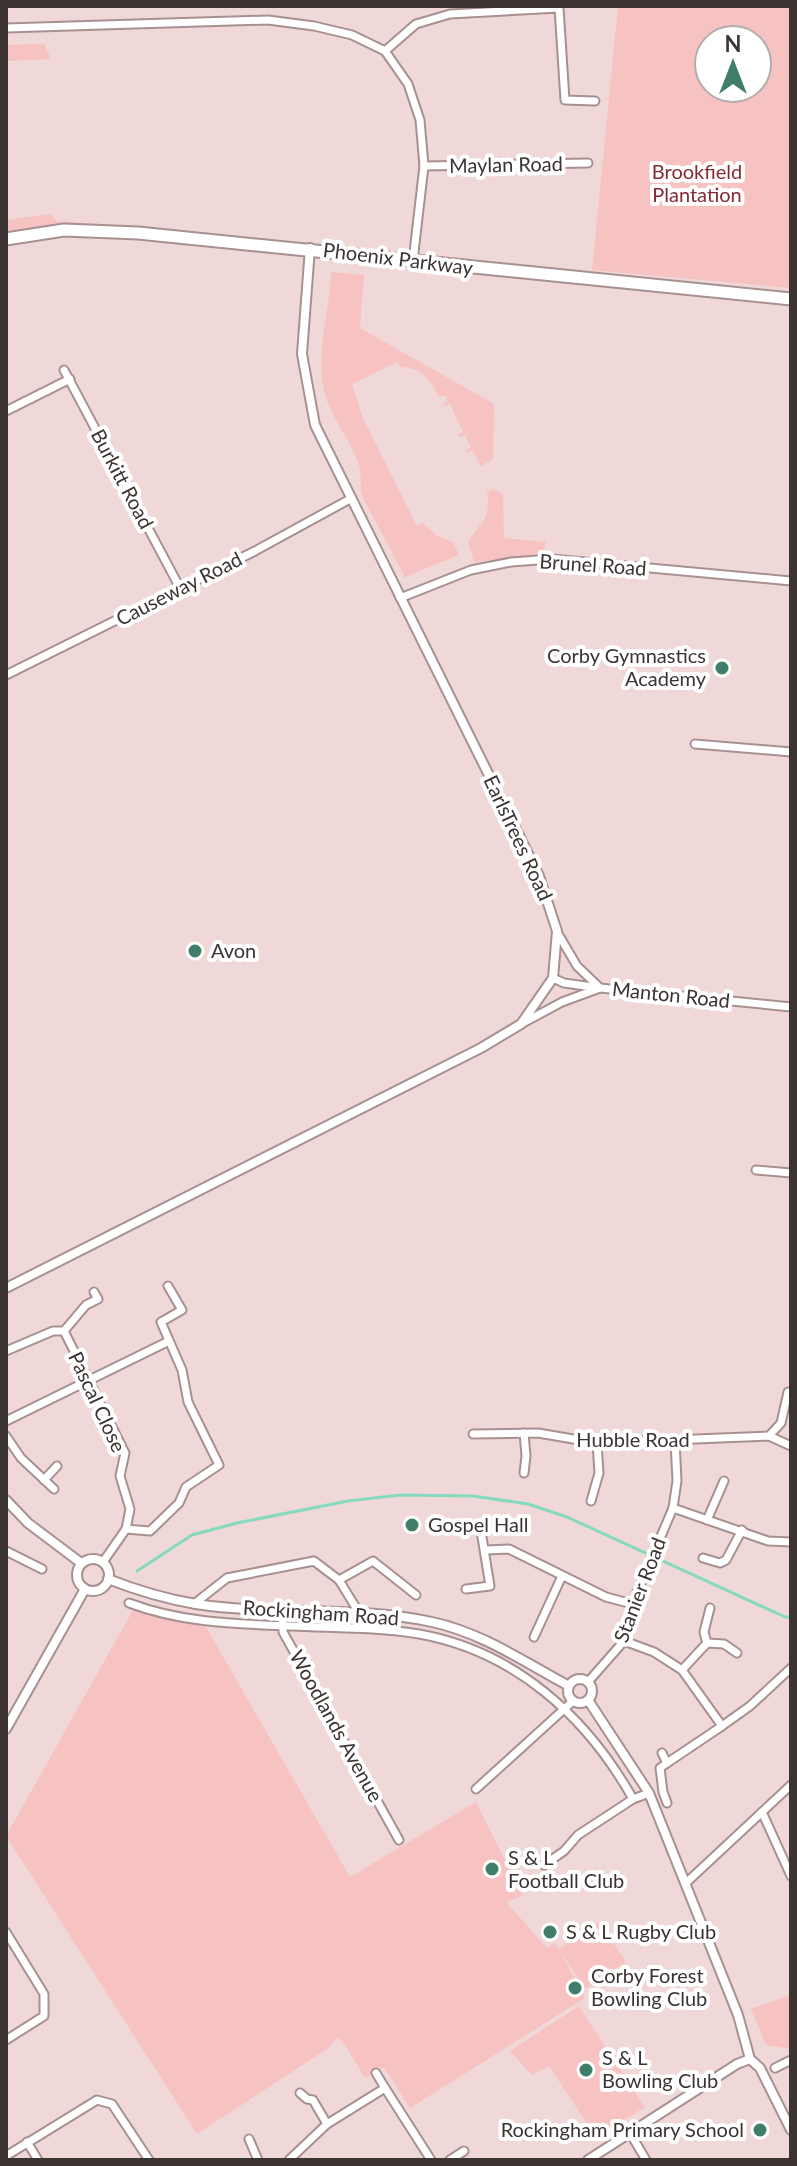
<svg xmlns="http://www.w3.org/2000/svg" width="797" height="2166" viewBox="0 0 797 2166" font-family="Lato,sans-serif">
<rect width="100%" height="100%" fill="#f1d8d8"/>
<g fill="#f7c2c2" fill-rule="evenodd">
<path d="M 618,6 L 791,6 L 791,288 L 592,270 ZM 709,40 L 757,40 L 757,88 L 709,88 Z"/>
<path d="M 44,44 L 51,59 L 6,61 L 6,45 Z"/>
<path d="M 50,214 L 57,221 L 156,228 L 164,234 L 6,234 L 6,220 Z"/>
<path d="M 331,272 L 364,275 L 360,328 L 494,404 L 493,459 L 481,466 L 473,450 L 467,453 L 466,450 L 471,447 L 465,435 L 459,437 L 458,435 L 463,432 L 450,404 L 444,406 L 443,404 L 448,401 L 445,395 L 439,397 C 429,378 423,368 400,367 L 397,362 L 352,384 L 363,418 L 417,526 L 423,523 L 437,536 L 453,542 L 459,555 L 405,577 L 363,498 C 358,486 363,474 358,462 C 350,439 332,419 325,395 C 314,357 330,311 331,272 Z"/>
<path d="M 493,489 L 503,494 L 504,538 L 546,542 L 543,555 L 474,562 L 468,542 C 481,520 491,522 487,492 Z"/>
<path d="M 133,1610 L 206,1627 L 350,1877 L 476,1802 L 523,1896 L 506,1902 L 547,1948 L 555,1943 L 559,1949 L 600,1922 L 626,1962 L 585,1989 L 559,1949 L 585,1998 L 410,2108 L 384,2067 L 365,2078 L 345,2045 L 337,2037 L 330,2047 L 197,2134 L 6,1836 Z"/>
<path d="M 790,1995 L 791,2049 L 766,2045 L 751,2009 Z"/>
<path d="M 579,2006 L 645,2107 L 596,2137 L 549,2066 L 532,2075 L 510,2051 Z"/>
</g>
<g fill="none" stroke-linecap="round" stroke-linejoin="round">
<path stroke="#85dabe" stroke-width="3" d="M 137,1571 L 192,1535 L 237,1523 L 348,1501 L 400,1495 L 473,1496 L 528,1504 L 567,1517 L 785,1617 L 791,1617"/>
<g stroke="#a79190" stroke-width="11">
<g id="minor">
<path d="M 6,28 L 268,20 L 314,26 L 352,35 L 385,51 L 408,84 L 420,120 L 424,166 L 413,261"/>
<path d="M 385,51 L 416,24 L 450,14 L 559,8 L 565,100 L 595,101"/>
<path d="M 424,166 L 588,163"/>
<path d="M 64,370 L 180,588"/>
<path d="M 6,411 L 70,379"/>
<path d="M 400,598 L 471,570 L 511,562 L 552,559 L 791,581"/>
<path d="M 6,675 L 255,551 L 350,499"/>
<path d="M 695,744 L 791,752"/>
<path d="M 553,978 L 564,983 L 600,988 L 791,1007"/>
<path d="M 523,1023 L 562,1002 L 600,988 L 577,966 L 557,932"/>
<path d="M 756,1170 L 791,1173"/>
<path d="M 64,1331 L 86,1305 L 98,1299 L 94,1292"/>
<path d="M 6,1351 L 53,1331 L 64,1331 L 125,1453 L 120,1476 L 130,1509 L 126,1529 L 103,1562"/>
<path d="M 6,1421 L 169,1341"/>
<path d="M 524,1433 L 526,1456 L 524,1473"/>
<path d="M 473,1434 L 538,1433 L 597,1443 L 769,1436 L 791,1446"/>
<path d="M 6,1436 L 21,1458 L 54,1489"/>
<path d="M 769,1436 L 781,1423 L 788,1392"/>
<path d="M 44,1480 L 57,1466"/>
<path d="M 591,1501 L 599,1473 L 597,1443"/>
<path d="M 673,1508 L 768,1541 L 791,1542"/>
<path d="M 707,1520 L 724,1481"/>
<path d="M 126,1529 L 150,1531 L 179,1503 L 186,1487 L 219,1465 L 188,1402 L 182,1370 L 161,1322 L 182,1310 L 168,1286"/>
<path d="M 486,1550 L 509,1549 L 606,1597 L 632,1604"/>
<path d="M 6,1551 L 42,1569"/>
<path d="M 703,1558 L 720,1563 L 726,1560 L 742,1530"/>
<path d="M 339,1580 L 373,1561 L 416,1595"/>
<path d="M 466,1589 L 490,1586 L 480,1525"/>
<path d="M 129,1603 C 182,1623 235,1624 291,1626 C 333,1628 377,1627 419,1634 C 515,1651 587,1717 633,1799"/>
<path d="M 194,1604 L 227,1578 L 314,1561 L 339,1580 L 358,1611"/>
<path d="M 282,1609 L 283,1632 L 399,1840"/>
<path d="M 534,1637 L 562,1576"/>
<path d="M 624,1641 L 654,1652 L 682,1670 L 722,1726 L 667,1763"/>
<path d="M 707,1643 L 704,1632 L 710,1608"/>
<path d="M 707,1643 L 724,1644 L 737,1653"/>
<path d="M 682,1670 L 707,1643"/>
<path d="M 588,1682 L 624,1641 L 632,1604 L 673,1508 L 677,1481 L 675,1441"/>
<path d="M 722,1726 L 750,1706 L 791,1668"/>
<path d="M 662,1753 L 667,1763 L 660,1768 L 663,1792 L 667,1803"/>
<path d="M 476,1789 L 573,1701"/>
<path d="M 762,1812 L 791,1876"/>
<path d="M 544,1865 L 564,1851 L 578,1835 L 633,1799 L 649,1793"/>
<path d="M 687,1882 L 791,1785"/>
<path d="M 6,1932 L 44,1994 L 44,2016 L 6,2040"/>
<path d="M 775,2068 L 791,2060"/>
<path d="M 376,2073 L 385,2088"/>
<path d="M 300,2093 L 307,2099 L 313,2100 L 327,2124"/>
<path d="M 630,2133 L 646,2160"/>
<path d="M 249,2139 L 258,2160"/>
<path d="M 27,2142 L 38,2160"/>
<path d="M 6,2156 L 97,2100 L 112,2104 L 149,2160"/>
<path d="M 289,2160 L 327,2124 L 385,2088 L 431,2160"/>
<path d="M 450,2160 L 464,2151"/>
</g>
</g>
<g stroke="#a79190" stroke-width="12">
<g id="tertiary">
<path d="M 6,1288 L 481,1048 L 521,1024 L 553,978 L 557,931 L 539,876 L 315,425 L 302,354 L 310,248"/>
<path d="M 6,1500 L 28,1523 L 81,1563"/>
<circle cx="93" cy="1575" r="16"/>
<path d="M 108,1579 C 136,1590 166,1599 196,1604 C 274,1616 354,1605 432,1622 C 483,1633 524,1662 569,1686"/>
<circle cx="580" cy="1691" r="12"/>
<path d="M 588,1700 L 649,1793 L 738,2015 L 750,2059 L 760,2068 L 791,2130"/>
<path d="M 6,1729 L 85,1589"/>
<path d="M 588,2160 L 737,2064 L 750,2059"/>
</g>
</g>
<g stroke="#a79190" stroke-width="15">
<path id="primary" d="M 6,239 L 64,230 L 138,233 L 791,299"/>
</g>
<use href="#minor" stroke="#fff" stroke-width="7"/>
<use href="#tertiary" stroke="#fff" stroke-width="8"/>
<use href="#primary" stroke="#fff" stroke-width="11"/>
</g>
<g fill="#407e6a" stroke="#fff" stroke-width="3">
<circle cx="722" cy="668" r="8"/>
<circle cx="195" cy="951" r="8"/>
<circle cx="412" cy="1525" r="8"/>
<circle cx="492" cy="1869" r="8"/>
<circle cx="550" cy="1932" r="8"/>
<circle cx="575" cy="1988" r="8"/>
<circle cx="586" cy="2070" r="8"/>
<circle cx="760" cy="2130" r="8"/>
</g>
<g text-anchor="middle" stroke-width="8" stroke-linejoin="round" paint-order="stroke">
<g font-size="20" fill="#3c3333" stroke="#fff">
<text transform="translate(506 165) rotate(-1)" y="7">Maylan Road</text>
<text transform="translate(398 259) rotate(7)" y="7">Phoenix Parkway</text>
<text transform="translate(122 479) rotate(62)" y="7">Burkitt Road</text>
<text transform="translate(593 565) rotate(4)" y="7">Brunel Road</text>
<text transform="translate(179 589) rotate(-27)" y="7">Causeway Road</text>
<text transform="translate(518 838) rotate(65)" y="7">EarlsTrees Road</text>
<text transform="translate(671 995) rotate(6)" y="7">Manton Road</text>
<text transform="translate(97 1402) rotate(65)" y="7">Pascal Close</text>
<text x="633" y="1447">Hubble Road</text>
<text transform="translate(640 1590) rotate(-69)" y="7">Stanier Road</text>
<text transform="translate(321 1613) rotate(4)" y="7">Rockingham Road</text>
<text transform="translate(336 1726) rotate(61)" y="7">Woodlands Avenue</text>
</g>
<g font-size="20" fill="#842a33" stroke="#fff">
<text x="697" y="179">Brookfield<tspan x="697" dy="23">Plantation</tspan></text>
</g>
<g font-size="20" fill="#3c3333" stroke="#fff" text-anchor="start">
<text x="706" y="663" text-anchor="end">Corby Gymnastics<tspan x="706" dy="23">Academy</tspan></text>
<text x="211" y="958">Avon</text>
<text x="428" y="1532">Gospel Hall</text>
<text x="508" y="1865">S &amp; L<tspan x="508" dy="23">Football Club</tspan></text>
<text x="566" y="1939">S &amp; L Rugby Club</text>
<text x="591" y="1983">Corby Forest<tspan x="591" dy="23">Bowling Club</tspan></text>
<text x="602" y="2065">S &amp; L<tspan x="602" dy="23">Bowling Club</tspan></text>
<text x="744" y="2137" text-anchor="end">Rockingham Primary School</text>
</g>
</g>
<rect width="797" height="2166" fill="none" stroke="#3c3333" stroke-width="16"/>
<g transform="translate(733 64)"><circle r="38" fill="#ffffff" stroke="#b1adad" stroke-width="2"/>
<path d="M0-6L14 30L0 20L-14 30Z" fill="#407e6a"/>
<text y="-12" font-size="22" font-weight="bold" text-anchor="middle" fill="#3c3333">N</text>
</g>
</svg>
